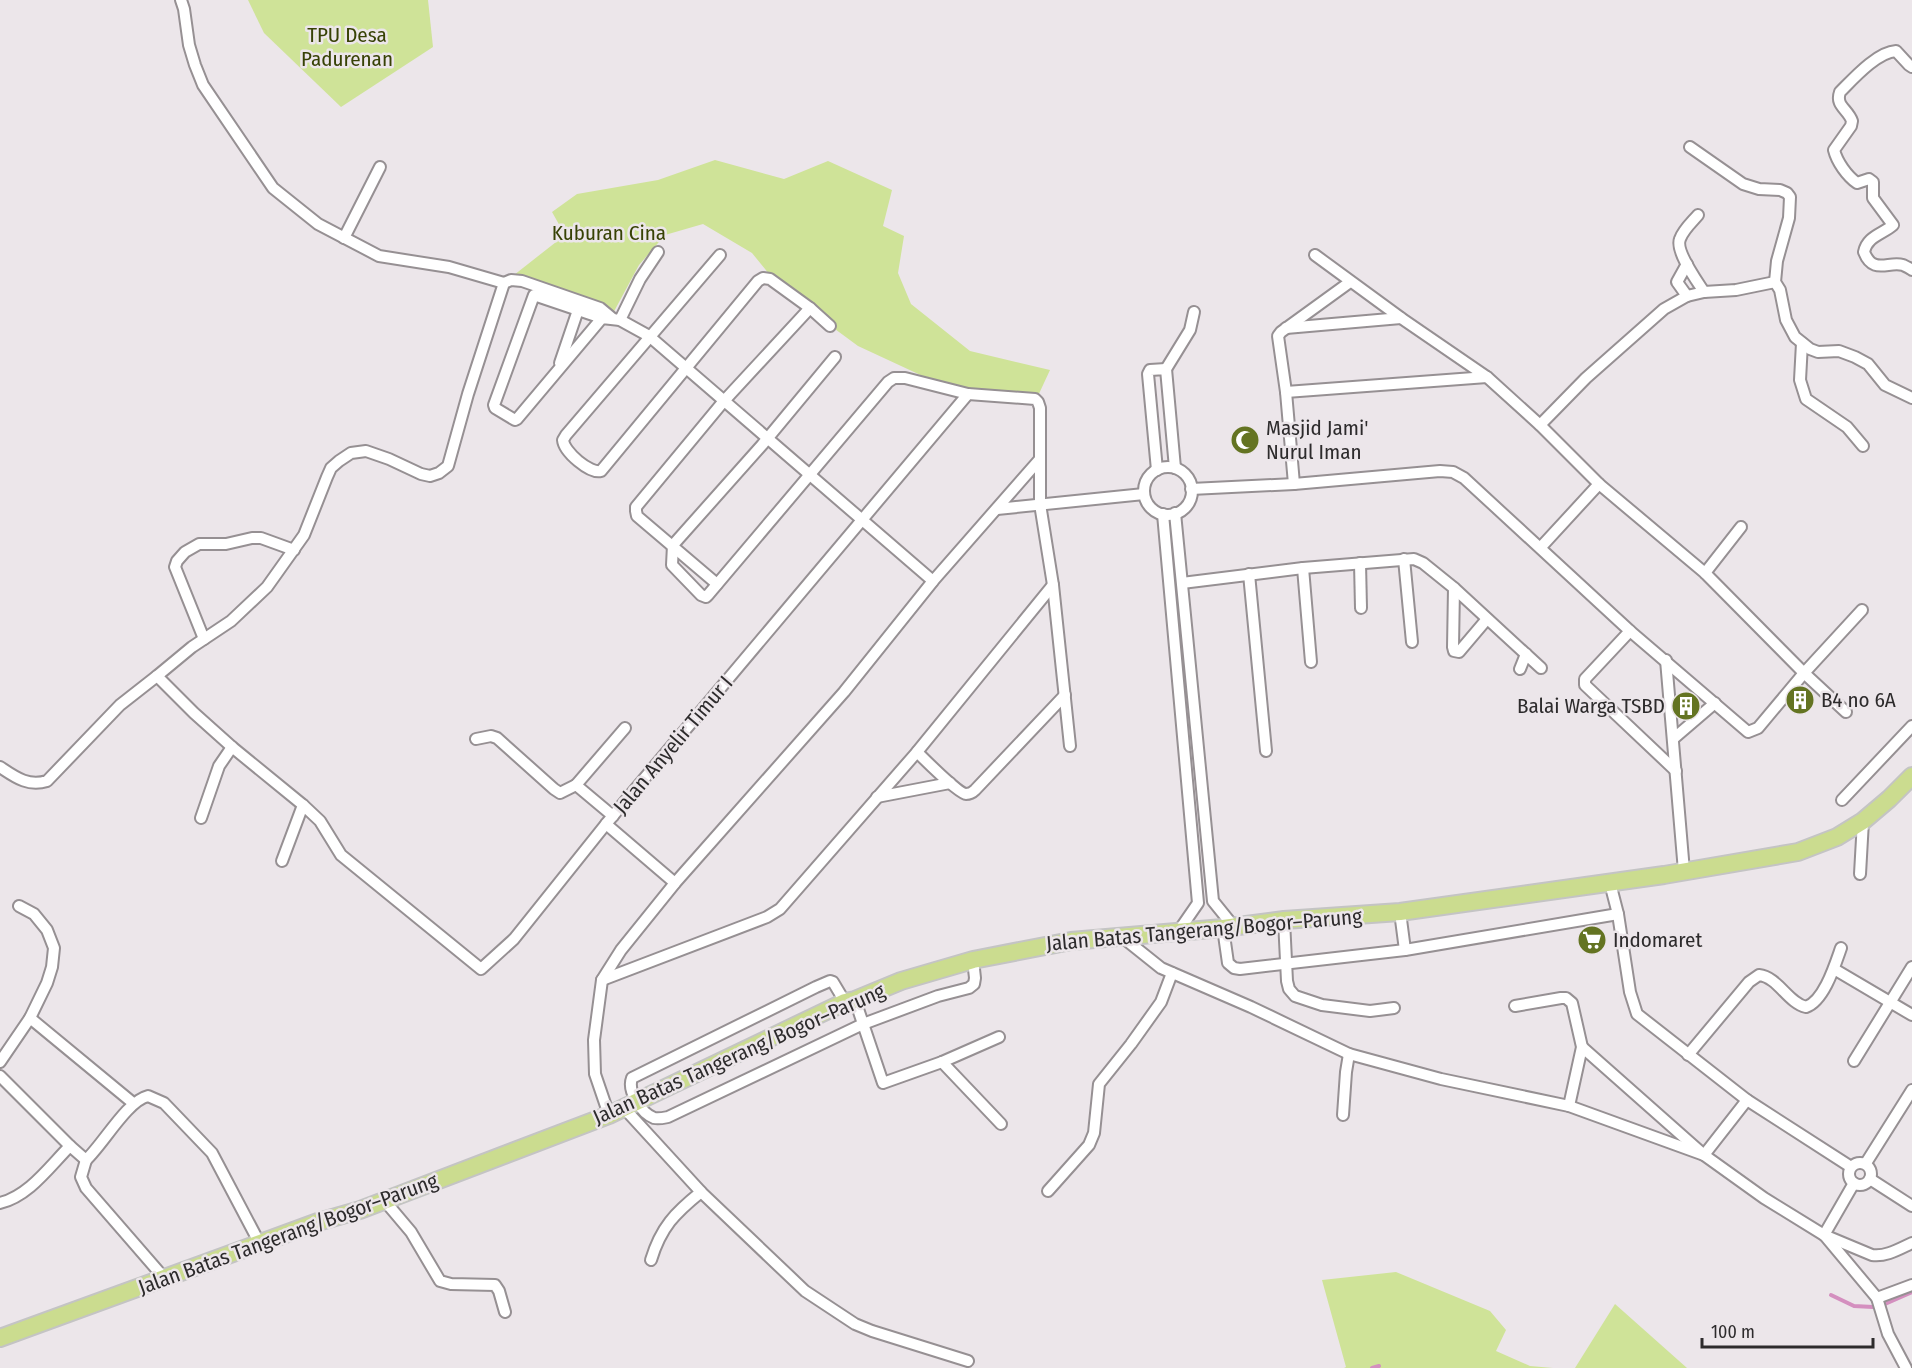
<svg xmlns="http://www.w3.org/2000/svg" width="1912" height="1368" viewBox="0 0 1912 1368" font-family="'Fira Sans Condensed',sans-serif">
<rect width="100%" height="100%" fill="#ece6ea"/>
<g fill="#cfe398">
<path d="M 248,0 L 428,0 L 433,47 L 341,107 L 264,33 Z"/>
<path d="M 715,160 L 784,179 L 828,161 L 892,190 L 883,226 L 904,236 L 898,273 L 911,304 L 970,351 L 1050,370 L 1037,398 L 942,385 L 858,346 L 782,290 L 752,253 L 703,224 L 665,235 L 639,265 L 611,317 L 505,282 L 565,235 L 552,212 L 577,194 L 658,180 Z"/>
<path d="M 1396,1272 L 1490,1311 L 1506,1330 L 1496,1351 L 1530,1366 L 1553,1368 L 1344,1368 L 1346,1367 L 1322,1280 Z"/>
<path d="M 1615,1304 L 1687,1368 L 1575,1368 Z"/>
</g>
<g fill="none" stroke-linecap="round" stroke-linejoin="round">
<g stroke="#d48fbf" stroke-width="4">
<path d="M 1831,1295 L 1854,1306 L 1873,1307"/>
<path d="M 1885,1304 L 1912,1292"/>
<path d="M 1372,1368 L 1379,1366"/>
</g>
<g stroke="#969093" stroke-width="14">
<g id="street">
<path d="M 181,0 L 184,9 L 189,45 L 195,65 L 203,85 L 273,188 L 318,224 L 379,256 L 449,267 L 504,283 L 511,280 L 522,281 L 600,308 L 612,318"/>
<path d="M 1912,67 L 1909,65 L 1896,51 C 1877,52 1853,79 1840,92 C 1835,106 1848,109 1852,121 L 1851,126 L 1834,150 C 1837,162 1847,176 1857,183 L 1869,179 L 1873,182 L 1873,198 L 1893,225 C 1883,234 1867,236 1864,252 C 1873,275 1888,261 1903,265 C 1905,266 1910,268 1912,270"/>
<path d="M 1690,147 L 1743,184 L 1759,189 L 1780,190 L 1787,193 L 1790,197 L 1789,218 L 1777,261 L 1775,282 L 1780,290 L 1786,320 L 1795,337 L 1810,349 L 1818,352 L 1839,351 L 1855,357 L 1868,364 L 1885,385 L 1912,398"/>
<path d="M 1698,215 C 1692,222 1683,230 1680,239 C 1675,251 1697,281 1704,292"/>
<path d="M 344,238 L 380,167"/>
<path d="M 720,255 L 566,435 L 563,440 C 564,452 590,474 601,471 L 758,281 L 763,278 L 770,279 L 810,308 L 830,326"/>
<path d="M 1315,255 L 1401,318 L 1487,377 L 1540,425 L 1599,484 L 1705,573 L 1804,673 L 1846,712"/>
<path d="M 1687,296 L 1677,282 L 1687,264"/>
<path d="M 602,318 L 517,419 L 515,420 L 495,408 L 494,405 L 534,295 L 602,318 L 620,320 L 649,336 L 933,581"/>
<path d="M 620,320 L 640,279 L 658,252"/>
<path d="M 1286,328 L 1401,318"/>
<path d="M 1802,343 L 1800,380 L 1806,399 L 1847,427 L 1863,446"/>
<path d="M 835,357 L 762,445 L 673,545 L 672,565 L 701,595 L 706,597 L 708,595 L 888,382 L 894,378 L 905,378 L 968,394 L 1035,399 L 1038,402 L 1040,408 L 1040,504 L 1053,585 L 1070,746"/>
<path d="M 560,363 L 578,310"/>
<path d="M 1166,369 L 1190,330 L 1194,312"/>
<path d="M 1286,392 L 1487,377"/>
<path d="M 1540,425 L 1586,378 L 1664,309 L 1687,296 L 1704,292 L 1736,290 L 1775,282"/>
<circle cx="1168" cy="491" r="24"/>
<path d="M 1157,470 L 1148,374 L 1150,370 L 1166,369 L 1175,468"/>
<path d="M 1294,484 L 1286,392 L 1278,336 L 1281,332 L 1350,282"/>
<path d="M 1191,489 L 1294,484 L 1440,471 L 1453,472 L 1464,478 L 1630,631 L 1748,732 L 1758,728 L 1804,673 L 1862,610"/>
<path d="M 997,509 L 1144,494"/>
<path d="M 1175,513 L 1213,901 L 1234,927"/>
<path d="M 1163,514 L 1198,903 L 1178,932"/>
<path d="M 1541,547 L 1599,484"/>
<path d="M 1404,559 L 1412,642"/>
<path d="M 1360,563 L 1361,608"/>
<path d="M 1303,568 L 1311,662"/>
<path d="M 1705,573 L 1741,527"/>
<path d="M 1249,574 L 1266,751"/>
<path d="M 1182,583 L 1303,568 L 1414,559 L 1423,563 L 1454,588 L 1541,668"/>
<path d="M 717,584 L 637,516 L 636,511 L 636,507 L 723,402 L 810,308"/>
<path d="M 1454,588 L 1453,647 L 1454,651 L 1459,652 L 1487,619"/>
<path d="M 1630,631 L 1585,679 L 1585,685 L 1676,771"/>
<path d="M 204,639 L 175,567 L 177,561 L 185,552 L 199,544 L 226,544 L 252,538 L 261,538 L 294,550"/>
<path d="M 1666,660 L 1684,871"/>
<path d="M 1520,669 L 1526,654"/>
<path d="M 157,676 L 194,713 L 232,747 L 303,805 L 320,821 L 341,855 L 481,969 L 514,939 L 606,824 L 968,394"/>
<path d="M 476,739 L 491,736 L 497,738 L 554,789 L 560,793 L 576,785 L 613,816"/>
<path d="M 1673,739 L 1715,703"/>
<path d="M 917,752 C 924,759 959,794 966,794 C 969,794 973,792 975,790 L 1065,695"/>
<path d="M 0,767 C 15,777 28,787 47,781 L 120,705 L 157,676 L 192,647 L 231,621 L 267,587 L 304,535 L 327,477 L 331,468 L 339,461 L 351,453 L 366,451 L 389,459 L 421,474 L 430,476 L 439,473 L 448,466 L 468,394 L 504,283"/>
<path d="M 576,785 L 625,728"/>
<path d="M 877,797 L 950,783"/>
<path d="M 1842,800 L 1912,726"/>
<path d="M 201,818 L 219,766 L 232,747"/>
<path d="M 606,824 L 675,883"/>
<path d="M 282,861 L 303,805"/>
<path d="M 1860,874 L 1863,821"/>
<path d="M 1610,883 L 1618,914 L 1630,992 L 1637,1014 L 1747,1100 L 1851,1167"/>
<path d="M 1400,912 L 1405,950"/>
<path d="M 1284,920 L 1287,981 L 1289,989 L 1295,996 L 1322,1005 L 1370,1011 L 1394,1008"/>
<path d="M 1223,928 L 1228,963 L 1234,968 L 1240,969 L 1405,950 L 1618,914"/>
<path d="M 1121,936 L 1161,968 L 1251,1007 L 1349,1054 L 1441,1079 L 1569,1106 L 1704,1155 L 1747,1100"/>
<path d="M 1834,969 L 1912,1015"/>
<path d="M 602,980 L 767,917 L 780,909 L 917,752 L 1053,585"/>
<path d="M 855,1000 L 883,1083 L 942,1062 L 999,1037"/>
<path d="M 845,1002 L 833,982 L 830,981 L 816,987 L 632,1078 C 627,1091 641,1113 654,1118 C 659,1119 663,1118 668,1117 L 863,1024 L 938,996 L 969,988 L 974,984 L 975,978 L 973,960"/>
<path d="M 1515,1006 L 1561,998 L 1566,998 L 1572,1003 L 1582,1047 L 1569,1106"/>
<path d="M 30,1018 L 133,1103"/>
<path d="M 1582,1047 L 1704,1155 L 1764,1198 L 1824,1235 L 1872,1255 C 1886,1257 1899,1249 1912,1243"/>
<path d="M 1688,1055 L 1749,982 L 1759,975 C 1778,977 1788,1003 1806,1007 C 1824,1001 1835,965 1841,948"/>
<path d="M 1854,1061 L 1912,967"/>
<path d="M 0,1062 L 30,1018 L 47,983 L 52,967 L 54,948 L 47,930 L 34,914 L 19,906"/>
<path d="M 942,1062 L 1001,1124"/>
<path d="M 0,1076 L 70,1146"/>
<path d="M 624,1108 L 701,1192 L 805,1291 L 855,1324 L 872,1331 L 968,1361"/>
<path d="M 609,1115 L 595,1074 L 594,1040 L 602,980 L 621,950 L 675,883 L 844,692 L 933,581 L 1040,459"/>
<path d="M 1343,1115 L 1346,1072 L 1349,1054"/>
<path d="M 86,1160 L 81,1177 L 86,1188 L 165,1279"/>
<circle cx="1860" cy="1174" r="11"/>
<path d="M 1866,1163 L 1912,1090"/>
<path d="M 1870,1179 L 1912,1206"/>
<path d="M 1048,1191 L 1089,1145 L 1094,1133 L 1099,1084 L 1131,1044 L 1161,1002 L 1172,973"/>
<path d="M 384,1200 L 411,1232 L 440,1281 L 451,1284 L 495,1285 L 499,1291 L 505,1312"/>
<path d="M 0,1203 C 29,1196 49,1167 70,1146 L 86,1160 C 104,1143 127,1101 148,1096 L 164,1103 L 212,1153 L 260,1244"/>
<path d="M 1824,1235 L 1854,1183"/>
<path d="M 1826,1237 L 1877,1298 L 1888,1334 L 1906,1368"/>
<path d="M 651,1260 C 661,1227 675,1213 701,1192"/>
<path d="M 1877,1298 L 1912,1285"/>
</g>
</g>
<g stroke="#c4c4c4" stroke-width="20">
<path id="primary" d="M 0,1338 L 318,1222 L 360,1210 L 609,1115 L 845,1002 L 855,1000 L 901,981 L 973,960 L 1071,941 L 1223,928 L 1284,920 L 1400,912 L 1664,875 L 1798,852 L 1837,837 L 1863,821 L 1889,799 L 1912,776"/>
</g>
<use href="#street" stroke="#fff" stroke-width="10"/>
<use href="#primary" stroke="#cbdc8f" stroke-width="16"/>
</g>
<defs>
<g id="mosque-disc" transform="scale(1.5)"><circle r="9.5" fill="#647422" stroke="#ece6ea"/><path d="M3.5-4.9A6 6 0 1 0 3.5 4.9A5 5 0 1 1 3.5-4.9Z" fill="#fff"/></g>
<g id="building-disc" transform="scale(1.5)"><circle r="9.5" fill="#647422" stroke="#ece6ea"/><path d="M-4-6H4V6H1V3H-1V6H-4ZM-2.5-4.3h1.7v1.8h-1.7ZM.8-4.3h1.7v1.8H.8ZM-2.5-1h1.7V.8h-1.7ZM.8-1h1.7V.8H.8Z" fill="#fff"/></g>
<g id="supermarket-disc" transform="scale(1.5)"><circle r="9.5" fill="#647422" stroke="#ece6ea"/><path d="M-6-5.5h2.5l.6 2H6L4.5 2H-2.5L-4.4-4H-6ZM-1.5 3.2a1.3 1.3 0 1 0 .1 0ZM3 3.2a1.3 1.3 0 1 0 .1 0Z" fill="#fff"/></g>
</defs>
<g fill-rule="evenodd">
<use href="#mosque-disc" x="1245" y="440"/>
<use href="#building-disc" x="1800" y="700"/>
<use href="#building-disc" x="1686" y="706"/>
<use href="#supermarket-disc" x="1592" y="940"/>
</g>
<g text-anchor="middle" stroke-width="5" stroke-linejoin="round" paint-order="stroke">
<g font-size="21" fill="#374205" stroke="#ece6ea">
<text x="347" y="42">TPU Desa<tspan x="347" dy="24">Padurenan</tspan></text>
<text x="609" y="240">Kuburan Cina</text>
</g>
<g font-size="21" fill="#2d2b2c" stroke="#ece6ea" text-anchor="start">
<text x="1266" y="435">Masjid Jami'<tspan x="1266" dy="24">Nurul Iman</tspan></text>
<text x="1821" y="707">B4 no 6A</text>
<text x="1665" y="713" text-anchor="end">Balai Warga TSBD</text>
<text x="1613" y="947">Indomaret</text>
</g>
<g font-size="21" fill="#2d2b2c" stroke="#ece6ea">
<text transform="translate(673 745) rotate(-50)" y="7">Jalan Anyelir Timur I</text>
<text transform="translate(1204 930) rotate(-5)" y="7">Jalan Batas Tangerang/Bogor–Parung</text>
<text transform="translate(739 1054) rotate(-24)" y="7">Jalan Batas Tangerang/Bogor–Parung</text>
<text transform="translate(288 1234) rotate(-20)" y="7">Jalan Batas Tangerang/Bogor–Parung</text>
</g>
</g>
<path d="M1702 1338v9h171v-9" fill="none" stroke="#2d2b2c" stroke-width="3"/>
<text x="1711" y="1338" font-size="18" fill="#2d2b2c" stroke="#ece6ea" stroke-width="4.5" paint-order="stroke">100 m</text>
</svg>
